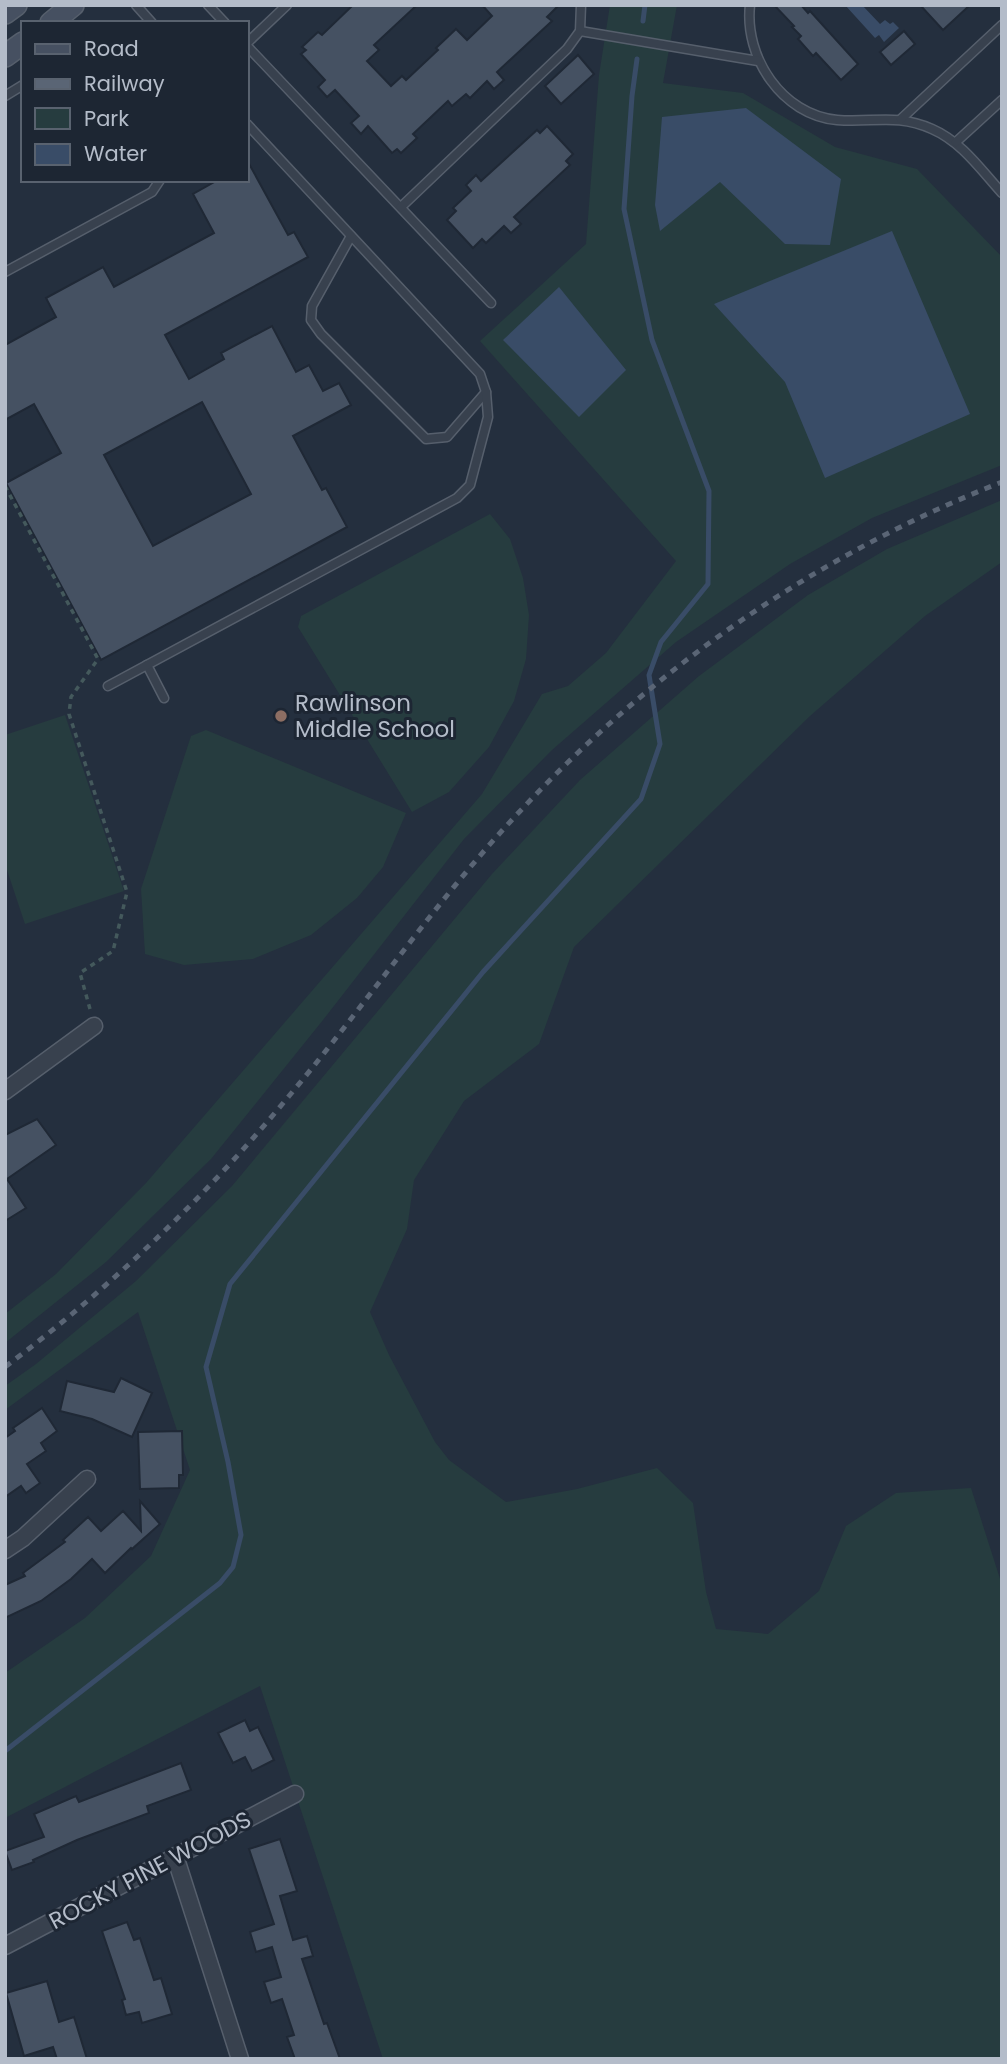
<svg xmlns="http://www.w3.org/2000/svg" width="1007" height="2064" viewBox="0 0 1007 2064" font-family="Poppins,sans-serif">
<rect width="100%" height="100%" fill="#242f3e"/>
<g fill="#263c3f">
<path d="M 610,5 L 677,5 L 663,83 L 743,93 L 835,147 L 917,169 L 1002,257 L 1002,465 L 872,518 L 790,564 L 676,642 L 552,750 L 464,839 L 323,1020 L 211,1159 L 106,1262 L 5,1343 L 5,1314 L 56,1274 L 146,1183 L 482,794 L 542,694 L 568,686 L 606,653 L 676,561 L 480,341 L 586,244 L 599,75 Z"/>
<path d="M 1002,500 L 1002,562 L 925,616 L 810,716 L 574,947 L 539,1044 L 464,1101 L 414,1180 L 407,1229 L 370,1312 L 389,1355 L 435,1442 L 449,1460 L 506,1502 L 577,1489 L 657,1468 L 693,1503 L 706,1592 L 716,1629 L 768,1634 L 819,1591 L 846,1526 L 896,1493 L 971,1488 L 1002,1585 L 1002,2059 L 383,2059 L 260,1686 L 5,1818 L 5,1673 L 85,1618 L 151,1556 L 190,1470 L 138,1312 L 5,1410 L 5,1386 L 36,1364 L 136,1281 L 232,1186 L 492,874 L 580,780 L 699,676 L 808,595 L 887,549 Z"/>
<path d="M 490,514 L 510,539 L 523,578 L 529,615 L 526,659 L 514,701 L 489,747 L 449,792 L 412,812 L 298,627 L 301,616 Z"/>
<path d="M 65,715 L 124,891 L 25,924 L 5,864 L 5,735 Z"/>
<path d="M 206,730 L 406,813 L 383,867 L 357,898 L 311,935 L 253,959 L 184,965 L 145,954 L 141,889 L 191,736 Z"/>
</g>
<g fill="#394c67">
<path d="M 845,5 L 862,5 L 880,24 L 885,20 L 890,24 L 893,22 L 899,28 L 884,42 L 879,35 L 875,38 Z"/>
<path d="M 746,108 L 841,179 L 830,245 L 785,244 L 720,182 L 660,231 L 655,205 L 662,117 Z"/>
<path d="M 892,231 L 970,414 L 825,478 L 785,382 L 714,304 Z"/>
<path d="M 559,287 L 626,370 L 579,417 L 503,340 Z"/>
</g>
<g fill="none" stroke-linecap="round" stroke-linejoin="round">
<g stroke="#394c67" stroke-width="5">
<path d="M 643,21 L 645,5"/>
<path d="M 5,1751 L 220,1583 L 233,1567 L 241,1535 L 228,1462 L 206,1367 L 230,1284 L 483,972 L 641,799 L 660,744 L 649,675 L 661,642 L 708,584 L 709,491 L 652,340 L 624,209 L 632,96 L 637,59"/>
</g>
</g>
<g fill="#455162" stroke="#1f2835" stroke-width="2" fill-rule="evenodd">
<path d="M 353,5 L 417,5 L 374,45 L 379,50 L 367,61 L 391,86 L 402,76 L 406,80 L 438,50 L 436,48 L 456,29 L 467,40 L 492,16 L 482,5 L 559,5 L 547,17 L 552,21 L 497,72 L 504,80 L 494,89 L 487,81 L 470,98 L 466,94 L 452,106 L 448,101 L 413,134 L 417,138 L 401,153 L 397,149 L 392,153 L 368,126 L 361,134 L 351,123 L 359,116 L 335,90 L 327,97 L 318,87 L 325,80 L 301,54 L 306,50 L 302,47 L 318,32 L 322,35 Z"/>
<path d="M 774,5 L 801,5 L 808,13 L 810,11 L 858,64 L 841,80 L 816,53 L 813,56 L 798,39 L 801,36 L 792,27 L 794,26 Z"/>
<path d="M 920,5 L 970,5 L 943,30 Z"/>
<path d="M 904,31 L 915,44 L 891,65 L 880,52 Z"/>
<path d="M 578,55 L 594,74 L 561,104 L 545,86 Z"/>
<path d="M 547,126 L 573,154 L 566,161 L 570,165 L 514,217 L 521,224 L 511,233 L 504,226 L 486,243 L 482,239 L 473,248 L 447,220 L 456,211 L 453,208 L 471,191 L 466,185 L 476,175 L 481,181 L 537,130 L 540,133 Z"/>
<path d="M 247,160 L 288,235 L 294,232 L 308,257 L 165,335 L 189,379 L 224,359 L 221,353 L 272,326 L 296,372 L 309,365 L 323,391 L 339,383 L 351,405 L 293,436 L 322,490 L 326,488 L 347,527 L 101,660 L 6,483 L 61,453 L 34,404 L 5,420 L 5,345 L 56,317 L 46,298 L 103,267 L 114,287 L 214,233 L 193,194 L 218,180 L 247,180 ZM 202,402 L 251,494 L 153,546 L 104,455 Z"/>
<path d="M 37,1119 L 56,1145 L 7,1179 L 26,1208 L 5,1221 L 5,1135 Z"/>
<path d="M 121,1378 L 152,1393 L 132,1437 L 92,1419 L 60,1411 L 67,1381 L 114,1392 Z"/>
<path d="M 42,1408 L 57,1431 L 41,1443 L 46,1451 L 27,1464 L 40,1483 L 26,1493 L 21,1486 L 5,1497 L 5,1438 L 15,1431 L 13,1428 Z"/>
<path d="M 182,1431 L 183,1475 L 179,1475 L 179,1488 L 140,1489 L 138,1432 Z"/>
<path d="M 140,1501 L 160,1524 L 132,1549 L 131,1548 L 105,1573 L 92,1559 L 71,1579 L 41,1601 L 5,1618 L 5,1585 L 25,1576 L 23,1573 L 65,1542 L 63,1540 L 88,1517 L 101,1531 L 123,1511 L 141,1531 Z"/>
<path d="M 245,1720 L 250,1731 L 258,1727 L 274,1760 L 252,1771 L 245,1757 L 233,1763 L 218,1733 Z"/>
<path d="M 181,1763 L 191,1790 L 147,1806 L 149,1813 L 77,1840 L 33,1860 L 34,1862 L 12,1870 L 5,1851 L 44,1837 L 34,1814 L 76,1796 L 79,1802 Z"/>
<path d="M 280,1839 L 297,1891 L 280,1896 L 293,1940 L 307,1936 L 313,1956 L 302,1959 L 324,2024 L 327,2023 L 340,2059 L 295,2059 L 287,2037 L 294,2035 L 282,1999 L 271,2003 L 264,1982 L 281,1977 L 272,1947 L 256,1952 L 250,1932 L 274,1924 L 249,1849 Z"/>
<path d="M 127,1922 L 134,1940 L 140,1938 L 154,1980 L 161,1978 L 172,2014 L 142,2023 L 139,2012 L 126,2015 L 122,2000 L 125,1999 L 102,1931 Z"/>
<path d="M 47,1981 L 59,2022 L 74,2017 L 87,2059 L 57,2059 L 53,2047 L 24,2056 L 6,1993 Z"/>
</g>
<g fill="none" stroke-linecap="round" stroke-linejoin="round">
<g stroke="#565f6c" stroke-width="11">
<g id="service">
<path d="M 136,5 L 152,23"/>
<path d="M 208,5 L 225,23"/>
<path d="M 750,5 C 744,57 782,115 837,120 C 873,123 896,113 932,129 C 962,142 981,170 1002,193"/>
<path d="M 580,31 L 758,61"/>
<path d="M 247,43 L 287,5"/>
<path d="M 247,46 L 491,303"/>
<path d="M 5,96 L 23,85"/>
<path d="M 901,119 L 1002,25"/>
<path d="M 956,142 L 1002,100"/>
<path d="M 401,207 L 567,49 L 580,31 L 581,5"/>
<path d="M 351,236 L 312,306 L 311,320 L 321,334 L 426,439 L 447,437 L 486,392"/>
<path d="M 5,272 L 152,192 L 160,180"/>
<path d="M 147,665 L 164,698"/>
<path d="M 108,686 L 457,498 L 470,485 L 488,417 L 486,392 L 480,374 L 247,124"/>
</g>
</g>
<g stroke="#565f6c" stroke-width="19">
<g id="minor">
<path d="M 5,1091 L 94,1026"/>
<path d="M 5,1550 L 23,1538 L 87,1479"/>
<path d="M 175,1856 L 240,2059"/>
<path d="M 5,1946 L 295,1794"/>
</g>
</g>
<g stroke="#565f6c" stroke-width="24">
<g id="secondary">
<path d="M 5,13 L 16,5"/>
<path d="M 51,23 L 73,5"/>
<path d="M 5,56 L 23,43"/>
</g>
</g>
<path stroke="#44595c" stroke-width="3.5" stroke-dasharray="5 5" stroke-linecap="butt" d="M 5,486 L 98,659 L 71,697 L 69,714 L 127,892 L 113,951 L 80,973 L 90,1009"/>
<use href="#service" stroke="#38414e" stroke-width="8"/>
<use href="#minor" stroke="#38414e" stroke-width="16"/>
<use href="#secondary" stroke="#465061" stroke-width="21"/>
<path stroke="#5a6575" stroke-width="5" stroke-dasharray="7 7" stroke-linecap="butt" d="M 5,1367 C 110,1288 206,1197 289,1096 C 369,1001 438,897 524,807 C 657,665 821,553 1002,482"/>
</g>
<circle fill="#8d6e63" stroke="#1d2633" stroke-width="2.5" cx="281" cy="716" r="7"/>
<g text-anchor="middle" stroke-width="6" stroke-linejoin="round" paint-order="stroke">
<g font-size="23" fill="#b4bcc9" stroke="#1d2633" text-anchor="start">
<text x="295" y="711">Rawlinson<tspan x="295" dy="26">Middle School</tspan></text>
</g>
<g font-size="23" fill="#b4bcc9" stroke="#1d2633">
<text transform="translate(150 1870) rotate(-28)" y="8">ROCKY PINE WOODS</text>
</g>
</g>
<rect width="1007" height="2064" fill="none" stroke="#b4bcc9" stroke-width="14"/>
<rect x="21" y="21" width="228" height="161" fill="#1d2633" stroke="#59626f" stroke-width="2"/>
<rect x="35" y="44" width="35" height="10" fill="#465061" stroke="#59626f" stroke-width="2"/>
<text x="84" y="56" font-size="21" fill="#b4bcc9">Road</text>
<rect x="35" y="79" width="35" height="10" fill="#5a6575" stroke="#59626f" stroke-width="2"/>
<text x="84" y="91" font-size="21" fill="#b4bcc9">Railway</text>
<rect x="35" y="108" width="35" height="21" fill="#263c3f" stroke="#59626f" stroke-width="2"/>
<text x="84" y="126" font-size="21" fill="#b4bcc9">Park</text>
<rect x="35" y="144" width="35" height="21" fill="#394c67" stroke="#59626f" stroke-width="2"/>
<text x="84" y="161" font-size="21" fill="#b4bcc9">Water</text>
</svg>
